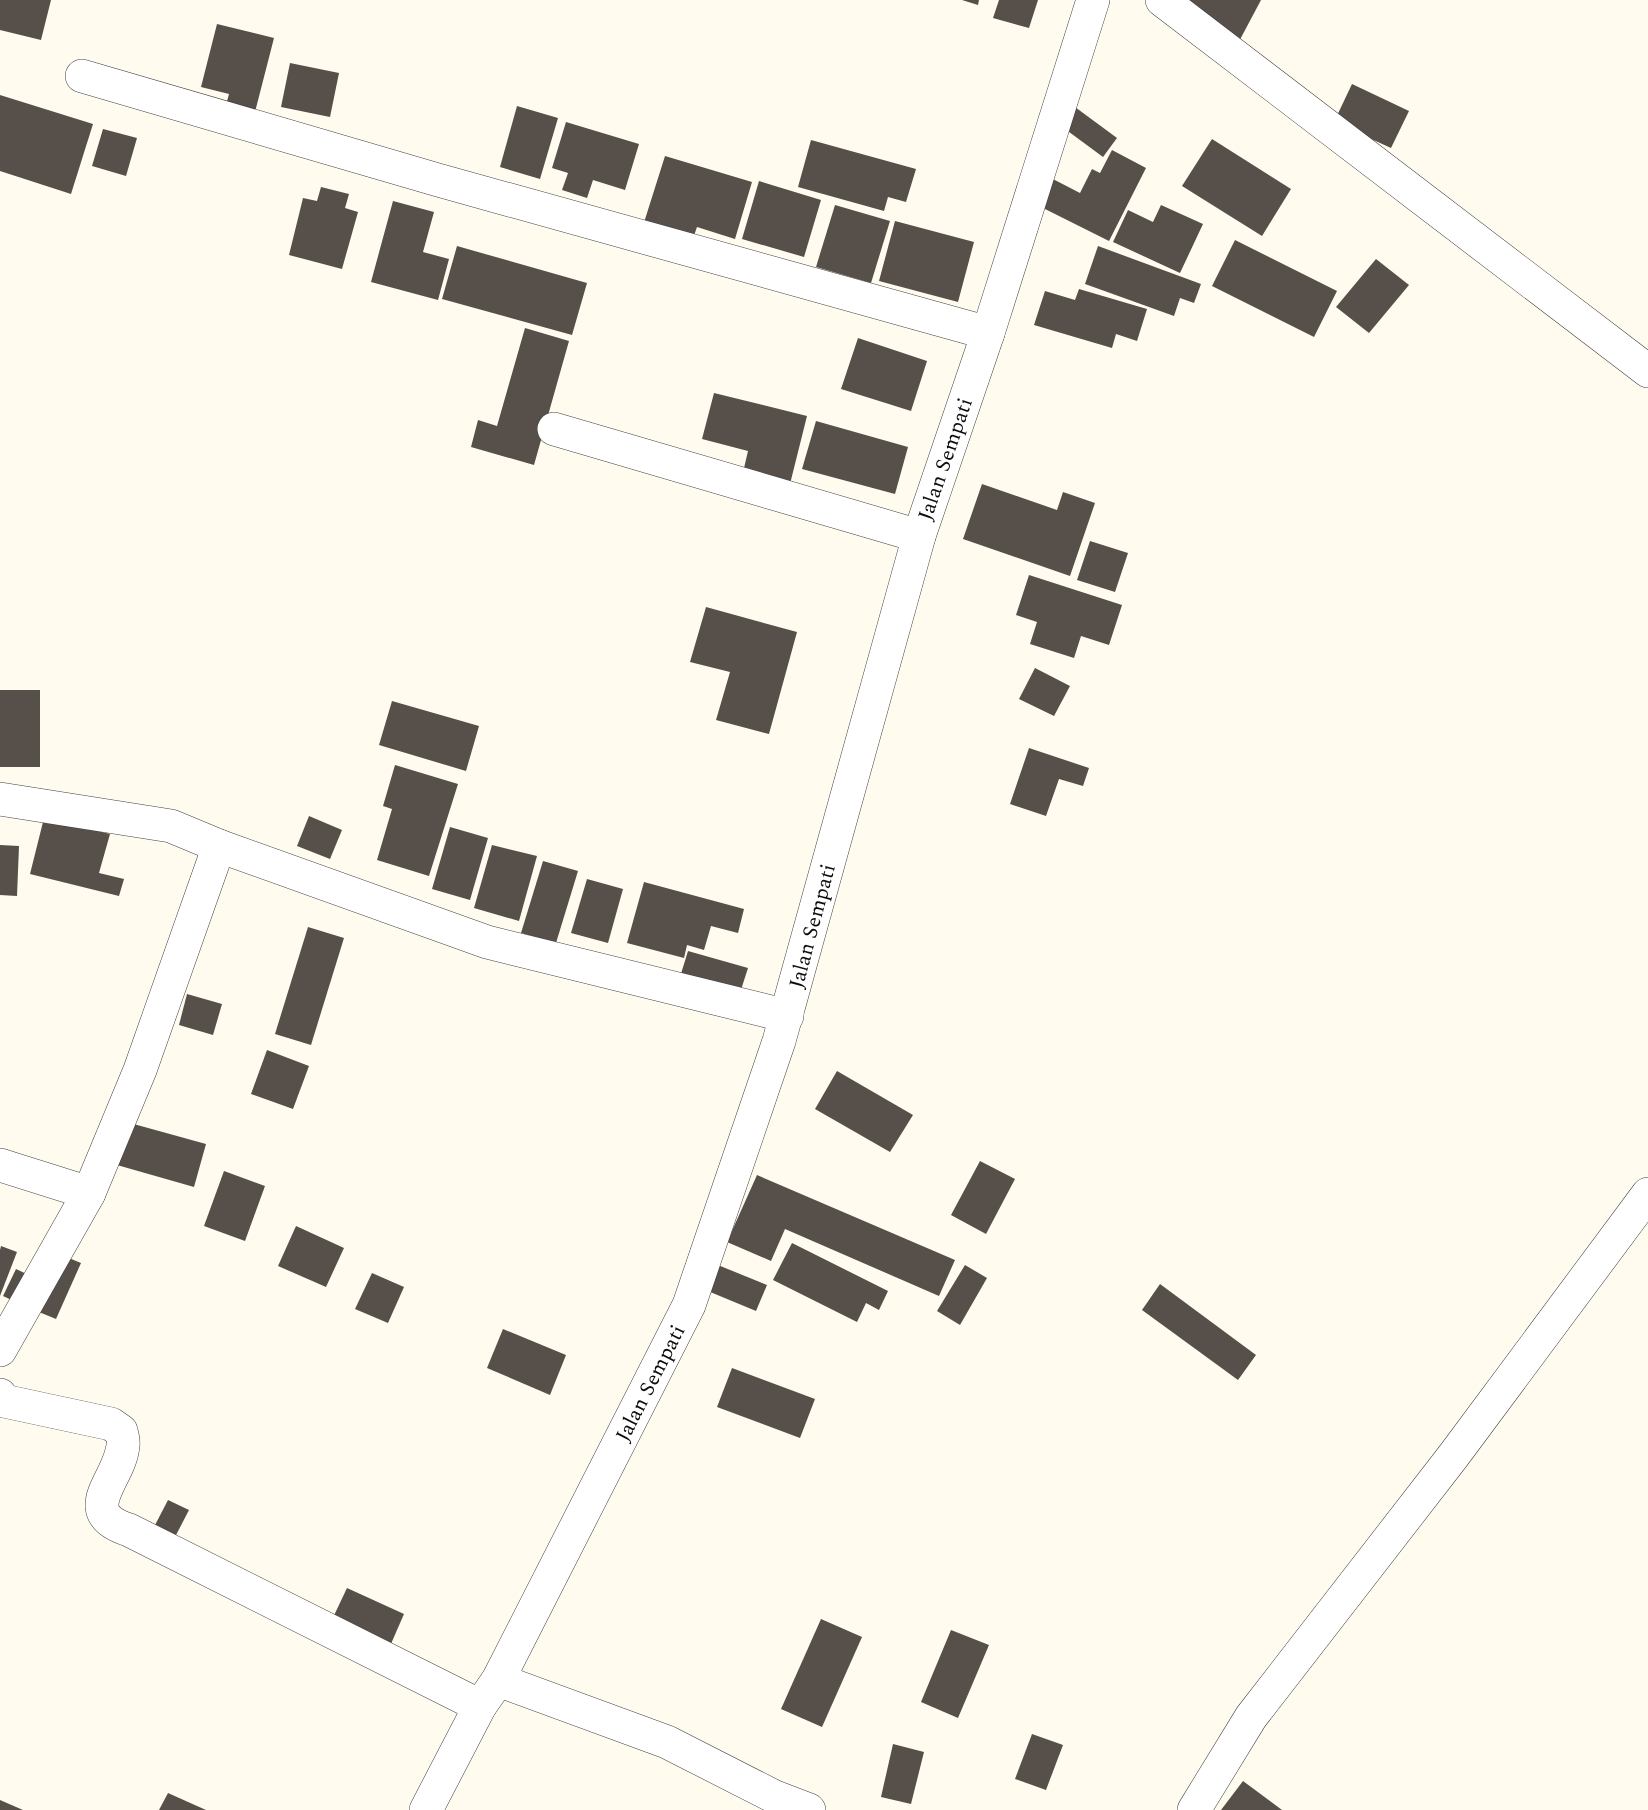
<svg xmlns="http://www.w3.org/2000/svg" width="1648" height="1810" viewBox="0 0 1648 1810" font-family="Spectral,serif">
<rect width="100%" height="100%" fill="#fffcef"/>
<g fill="#574f4a">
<path d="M 0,0 L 51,0 L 41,40 L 0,30 Z"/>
<path d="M 962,0 L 979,0 L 978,5 Z"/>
<path d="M 999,0 L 1038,0 L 1029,28 L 993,18 Z"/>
<path d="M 1178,0 L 1261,0 L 1235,49 Z"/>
<path d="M 217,24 L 274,38 L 255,112 L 226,105 L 229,94 L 201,87 Z"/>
<path d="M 290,63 L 339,73 L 330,117 L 281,107 Z"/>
<path d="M 1352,84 L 1409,111 L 1391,148 L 1334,122 Z"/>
<path d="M 0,95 L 93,124 L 71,194 L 0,171 Z"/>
<path d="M 517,106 L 558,118 L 540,179 L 500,167 Z"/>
<path d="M 1075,107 L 1117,138 L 1103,157 L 1061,126 Z"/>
<path d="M 566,122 L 639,144 L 625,190 L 593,180 L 587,198 L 562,190 L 568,173 L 552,168 Z"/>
<path d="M 103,129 L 137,138 L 126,176 L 92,166 Z"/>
<path d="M 1212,139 L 1291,189 L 1262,236 L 1182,186 Z"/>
<path d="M 811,140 L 916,169 L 906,202 L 888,197 L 884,211 L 798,187 Z"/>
<path d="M 1112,150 L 1146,168 L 1109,241 L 1035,204 L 1049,177 L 1080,193 L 1092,169 L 1100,173 Z"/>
<path d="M 665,156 L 752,182 L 735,239 L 697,227 L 690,247 L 641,232 Z"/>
<path d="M 759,181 L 821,200 L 804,257 L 742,239 Z"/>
<path d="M 321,187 L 349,194 L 345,208 L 358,212 L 342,269 L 289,255 L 303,198 L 317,201 Z"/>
<path d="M 393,201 L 434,212 L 423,252 L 449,259 L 438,300 L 371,282 Z"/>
<path d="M 835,205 L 890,221 L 871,283 L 816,267 Z"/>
<path d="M 1161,205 L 1203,224 L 1180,273 L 1113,242 L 1128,210 L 1153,222 Z"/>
<path d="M 895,221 L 974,242 L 958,302 L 879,281 Z"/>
<path d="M 1235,240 L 1337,291 L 1314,337 L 1212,286 Z"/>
<path d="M 457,246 L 587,283 L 572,335 L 442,299 Z"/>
<path d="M 1098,246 L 1201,284 L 1194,303 L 1180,298 L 1174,316 L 1085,284 Z"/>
<path d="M 1376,259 L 1409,285 L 1369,333 L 1336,307 Z"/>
<path d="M 1079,289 L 1147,309 L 1137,341 L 1116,334 L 1112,348 L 1034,325 L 1045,291 L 1075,300 Z"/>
<path d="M 525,328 L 569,341 L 534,465 L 471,447 L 478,420 L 497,426 Z"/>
<path d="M 858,338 L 927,361 L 911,411 L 841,389 Z"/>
<path d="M 714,393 L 807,416 L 788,492 L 741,481 L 748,451 L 702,439 Z"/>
<path d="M 816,421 L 908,447 L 895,494 L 802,469 Z"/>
<path d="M 982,484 L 1057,510 L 1063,492 L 1095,503 L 1070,576 L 963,539 Z"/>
<path d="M 1090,541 L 1128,553 L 1115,592 L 1077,580 Z"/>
<path d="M 1029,575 L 1122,605 L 1109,645 L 1081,636 L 1074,658 L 1030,644 L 1037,622 L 1016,615 Z"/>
<path d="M 706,607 L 797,632 L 769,734 L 716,720 L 730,672 L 690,662 Z"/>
<path d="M 1035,668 L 1070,686 L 1054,716 L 1019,699 Z"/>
<rect x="0" y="690" width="40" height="77"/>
<path d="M 392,701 L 479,726 L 466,771 L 379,745 Z"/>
<path d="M 1029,748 L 1089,768 L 1083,786 L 1059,779 L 1046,816 L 1010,804 Z"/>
<path d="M 395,765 L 458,784 L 429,876 L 377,860 L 392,809 L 383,806 Z"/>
<path d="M 309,816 L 342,830 L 330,859 L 297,846 Z"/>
<path d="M 44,818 L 110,834 L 99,873 L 124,879 L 119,896 L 30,874 Z"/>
<path d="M 450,827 L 488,838 L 470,900 L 432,889 Z"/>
<path d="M 0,845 L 19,846 L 17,896 L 0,895 Z"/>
<path d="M 492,845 L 537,856 L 519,921 L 474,908 Z"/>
<path d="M 543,861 L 578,871 L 556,943 L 521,933 Z"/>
<path d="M 587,879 L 623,889 L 608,943 L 571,933 Z"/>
<path d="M 644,882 L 744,909 L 738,933 L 711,926 L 704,950 L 687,945 L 684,958 L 627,943 Z"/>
<path d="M 308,927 L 344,938 L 311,1045 L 275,1034 Z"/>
<path d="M 688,951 L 748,968 L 739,996 L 680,977 Z"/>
<path d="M 187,994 L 222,1004 L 213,1035 L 179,1025 Z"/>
<path d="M 267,1050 L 309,1066 L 293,1109 L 251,1094 Z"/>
<path d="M 837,1071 L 913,1115 L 890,1152 L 815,1109 Z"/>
<path d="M 130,1123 L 206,1144 L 194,1187 L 117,1165 Z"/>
<path d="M 980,1161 L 1015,1179 L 986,1234 L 951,1215 Z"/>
<path d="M 224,1171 L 265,1186 L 245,1241 L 204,1226 Z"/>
<path d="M 757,1175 L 955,1260 L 939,1296 L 785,1229 L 771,1261 L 727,1242 Z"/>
<path d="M 296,1226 L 344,1248 L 326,1287 L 278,1266 Z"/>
<path d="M 792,1243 L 888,1291 L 879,1310 L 866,1303 L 857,1322 L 773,1280 Z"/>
<path d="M 1,1246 L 17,1252 L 0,1296 L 0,1250 Z"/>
<path d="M 59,1254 L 81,1263 L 56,1319 L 34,1310 Z"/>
<path d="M 713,1263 L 767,1285 L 756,1311 L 703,1289 Z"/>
<path d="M 965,1265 L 987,1278 L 960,1325 L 937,1311 Z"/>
<path d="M 16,1269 L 33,1277 L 20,1304 L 3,1296 Z"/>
<path d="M 372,1273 L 404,1287 L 388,1323 L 355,1309 Z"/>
<path d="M 1160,1284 L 1256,1355 L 1238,1380 L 1142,1310 Z"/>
<path d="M 503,1329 L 566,1355 L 550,1395 L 487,1368 Z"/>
<path d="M 732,1368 L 815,1399 L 800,1438 L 717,1407 Z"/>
<path d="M 168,1500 L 189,1510 L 175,1537 L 154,1527 Z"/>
<path d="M 347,1588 L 404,1614 L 387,1653 L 329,1626 Z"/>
<path d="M 821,1619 L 862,1637 L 822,1727 L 781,1709 Z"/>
<path d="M 951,1630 L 989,1645 L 958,1718 L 921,1702 Z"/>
<path d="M 1032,1734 L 1063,1745 L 1046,1790 L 1015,1779 Z"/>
<path d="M 893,1744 L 924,1752 L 911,1804 L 881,1797 Z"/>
<path d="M 1243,1781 L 1282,1810 L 1221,1810 Z"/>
<path d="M 168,1793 L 206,1810 L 159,1810 Z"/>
<path d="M 0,1800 L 23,1810 L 0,1810 Z"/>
</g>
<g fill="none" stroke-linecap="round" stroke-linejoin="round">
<g stroke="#414141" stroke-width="34">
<g id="minor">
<path d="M 1162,0 L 1648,371"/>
<path d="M 82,76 L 438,180 L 988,333"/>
<path d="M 554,429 L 919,536"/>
<path d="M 0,799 L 171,826 L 219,846 L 140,1070 L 89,1193 L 0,1165"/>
<path d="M 219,846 L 487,942 L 787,1016"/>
<path d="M 0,1350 L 89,1193"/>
<path d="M 0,1395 L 4,1401 L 111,1424 L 121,1431 C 122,1435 124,1440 123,1445 C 121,1479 73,1512 129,1530 L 480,1706"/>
<path d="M 498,1680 L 667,1742 L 775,1797 L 809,1810"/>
<path d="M 1194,1810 L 1251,1717 L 1454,1455 L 1648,1194"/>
</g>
</g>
<g stroke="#414141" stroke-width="34">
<path id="tertiary" d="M 426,1810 L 480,1706 L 498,1680 L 689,1305 L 779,1041 L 919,536 L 988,333 L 1093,0"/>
</g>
<use href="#minor" stroke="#fff" stroke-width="33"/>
<use href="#tertiary" stroke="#fff" stroke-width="33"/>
</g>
<g text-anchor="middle" stroke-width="6" stroke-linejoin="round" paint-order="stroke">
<g font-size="21" fill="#0e0e0e" stroke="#fff">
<text transform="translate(945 459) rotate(-71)" y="7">Jalan Sempati</text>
<text transform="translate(812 926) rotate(-75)" y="7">Jalan Sempati</text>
<text transform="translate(650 1383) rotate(-63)" y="7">Jalan Sempati</text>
</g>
</g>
</svg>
